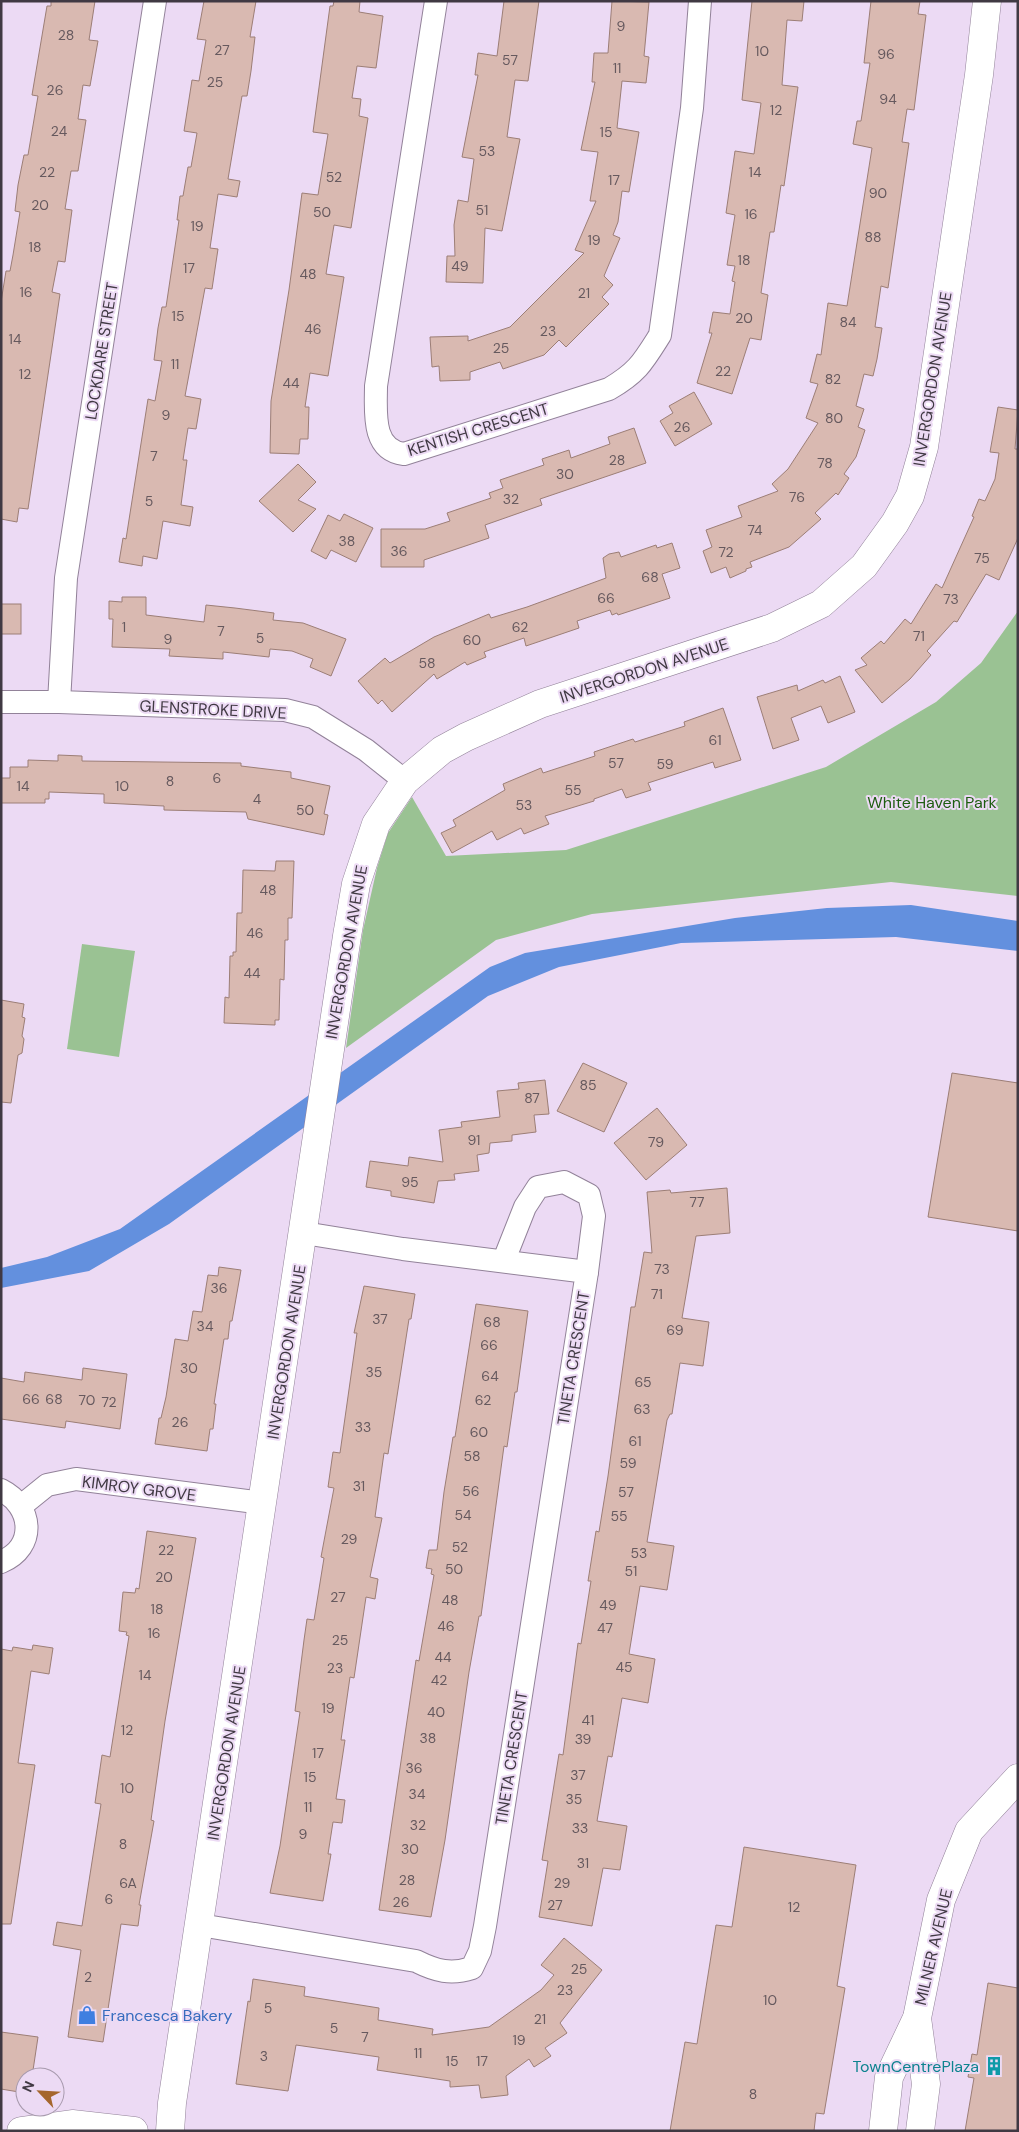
<svg xmlns="http://www.w3.org/2000/svg" width="1019" height="2132" viewBox="0 0 1019 2132" font-family="'DM Sans',sans-serif">
<rect width="100%" height="100%" fill="#ecdaf4"/>
<g fill="#9ac293">
<path d="M 1018,611 L 1018,896 L 891,882 L 592,914 L 496,940 L 346,1048 L 363,930 L 377,868 L 388,833 L 412,797 L 446,856 L 566,850 L 826,767 L 936,702 L 981,663 Z"/>
<path d="M 82,944 L 135,951 L 119,1057 L 67,1049 Z"/>
</g>
<path fill="#6390de" d="M 911,905 L 1018,921 L 1018,951 L 896,937 L 681,943 L 559,967 L 488,996 L 169,1224 L 89,1271 L 1,1288 L 1,1268 L 47,1257 L 120,1229 L 490,967 L 525,953 L 735,918 L 827,908 Z"/>
<g fill="#d9b9b1" stroke="#9c7e76">
<path d="M 51,1 L 95,1 L 89,40 L 98,41 L 90,86 L 83,85 L 78,119 L 86,120 L 78,171 L 71,171 L 65,209 L 72,210 L 65,262 L 58,261 L 52,292 L 60,294 L 28,509 L 19,508 L 17,522 L 1,519 L 1,302 L 6,271 L 10,271 L 13,255 L 20,212 L 15,211 L 18,185 L 24,155 L 28,155 L 38,96 L 32,95 L 47,6 L 51,6 Z"/>
<path d="M 204,1 L 256,1 L 250,37 L 255,37 L 251,71 L 247,96 L 242,96 L 228,179 L 240,181 L 237,197 L 218,194 L 210,248 L 218,249 L 212,289 L 205,288 L 185,396 L 201,399 L 196,429 L 188,428 L 183,460 L 187,460 L 181,505 L 193,507 L 190,526 L 163,521 L 157,559 L 143,556 L 142,566 L 119,562 L 123,538 L 126,539 L 148,399 L 155,401 L 162,361 L 154,360 L 158,328 L 162,307 L 166,307 L 179,220 L 177,220 L 180,196 L 183,196 L 188,167 L 191,167 L 197,133 L 184,131 L 192,80 L 199,81 L 206,40 L 197,39 Z"/>
<path d="M 334,1 L 360,1 L 359,12 L 383,16 L 376,68 L 357,66 L 352,98 L 361,99 L 359,116 L 368,118 L 351,228 L 334,225 L 326,274 L 344,277 L 328,376 L 310,373 L 305,407 L 309,407 L 308,439 L 300,439 L 299,454 L 270,453 L 271,401 L 289,290 L 302,193 L 318,195 L 328,134 L 313,132 L 330,6 L 333,6 Z"/>
<path d="M 504,1 L 539,1 L 528,81 L 515,80 L 507,137 L 520,139 L 502,231 L 485,228 L 483,283 L 446,282 L 447,256 L 455,256 L 454,225 L 458,200 L 468,202 L 474,159 L 462,157 L 478,75 L 475,75 L 478,53 L 497,56 Z"/>
<path d="M 612,1 L 649,2 L 644,56 L 649,57 L 646,83 L 622,81 L 617,128 L 639,132 L 629,192 L 622,191 L 618,222 L 613,235 L 620,238 L 604,276 L 613,285 L 602,297 L 609,304 L 566,347 L 559,340 L 544,355 L 503,369 L 500,362 L 470,372 L 470,380 L 440,381 L 439,366 L 432,367 L 430,337 L 468,336 L 468,341 L 510,327 L 584,253 L 575,250 L 596,201 L 590,201 L 598,152 L 581,150 L 595,82 L 592,82 L 594,53 L 608,53 Z"/>
<path d="M 752,1 L 804,1 L 802,21 L 787,20 L 782,85 L 798,87 L 784,186 L 781,185 L 774,232 L 770,232 L 761,293 L 768,295 L 761,340 L 750,338 L 732,394 L 697,383 L 712,333 L 709,333 L 713,312 L 730,314 L 735,282 L 732,281 L 735,266 L 727,265 L 735,215 L 726,213 L 735,151 L 754,154 L 761,103 L 742,100 Z"/>
<path d="M 871,1 L 920,1 L 918,14 L 926,15 L 914,110 L 907,109 L 902,142 L 909,143 L 888,288 L 881,286 L 875,327 L 882,328 L 877,359 L 873,376 L 864,374 L 856,406 L 864,409 L 858,427 L 865,430 L 856,457 L 844,474 L 849,478 L 838,495 L 836,493 L 815,513 L 821,519 L 789,547 L 750,562 L 752,567 L 746,569 L 746,571 L 730,578 L 726,567 L 711,573 L 703,551 L 712,547 L 706,530 L 742,517 L 738,506 L 778,491 L 772,484 L 788,469 L 818,423 L 806,418 L 818,384 L 810,382 L 817,354 L 821,355 L 828,303 L 847,306 L 872,148 L 853,144 L 857,121 L 861,121 L 870,63 L 864,63 Z"/>
<path d="M 694,392 L 712,424 L 675,446 L 660,421 L 673,413 L 669,406 Z"/>
<path d="M 998,407 L 1018,410 L 1015,449 L 1018,449 L 1018,538 L 999,580 L 986,574 L 957,622 L 954,621 L 927,651 L 931,655 L 910,679 L 882,703 L 855,670 L 867,665 L 861,658 L 881,641 L 884,644 L 905,619 L 911,624 L 936,584 L 942,588 L 974,517 L 972,516 L 979,499 L 985,501 L 995,479 L 999,453 L 990,452 Z"/>
<path d="M 634,428 L 646,463 L 540,499 L 542,505 L 485,525 L 489,538 L 424,560 L 424,567 L 381,567 L 381,529 L 425,529 L 450,521 L 447,513 L 491,498 L 489,493 L 503,488 L 500,480 L 544,465 L 542,459 L 569,450 L 571,458 L 610,444 L 608,437 Z"/>
<path d="M 298,464 L 316,482 L 298,500 L 316,509 L 293,532 L 259,501 Z"/>
<path d="M 344,514 L 373,528 L 356,562 L 331,550 L 326,559 L 311,551 L 328,515 L 340,521 Z"/>
<path d="M 672,543 L 680,568 L 662,574 L 670,598 L 618,615 L 617,613 L 612,615 L 610,610 L 577,621 L 579,628 L 526,646 L 524,638 L 484,652 L 486,657 L 467,665 L 465,662 L 437,679 L 434,674 L 392,712 L 382,700 L 378,704 L 358,681 L 385,658 L 390,663 L 434,637 L 489,614 L 491,618 L 527,607 L 606,578 L 603,558 L 609,554 L 619,552 L 621,557 L 656,545 L 657,548 Z"/>
<path d="M 122,597 L 146,597 L 146,615 L 204,622 L 206,605 L 235,608 L 274,613 L 273,620 L 303,623 L 346,639 L 331,676 L 310,667 L 313,659 L 292,651 L 270,649 L 269,657 L 223,652 L 223,659 L 169,656 L 170,649 L 112,647 L 113,619 L 109,619 L 109,601 L 122,602 Z"/>
<rect x="1" y="604" width="20" height="30"/>
<path d="M 840,676 L 855,712 L 828,723 L 821,706 L 791,718 L 799,740 L 773,749 L 757,697 L 797,685 L 798,691 L 823,680 L 825,683 Z"/>
<path d="M 723,708 L 741,760 L 715,768 L 713,762 L 648,783 L 651,790 L 626,798 L 622,789 L 594,799 L 594,801 L 545,816 L 549,824 L 524,834 L 521,828 L 497,840 L 492,831 L 452,853 L 441,833 L 456,826 L 453,820 L 505,790 L 503,784 L 541,768 L 543,773 L 595,756 L 594,752 L 633,739 L 635,742 L 685,726 L 684,722 Z"/>
<path d="M 58,755 L 82,756 L 82,761 L 241,763 L 241,766 L 291,772 L 291,778 L 330,786 L 324,814 L 328,815 L 324,835 L 248,819 L 246,812 L 164,810 L 164,806 L 104,803 L 104,794 L 49,792 L 49,799 L 45,799 L 45,803 L 1,803 L 1,778 L 10,778 L 10,767 L 28,767 L 28,760 L 58,761 Z"/>
<path d="M 276,861 L 294,861 L 292,918 L 288,918 L 288,940 L 285,940 L 284,980 L 280,979 L 279,1020 L 275,1020 L 275,1025 L 224,1023 L 225,997 L 229,998 L 230,956 L 233,956 L 233,952 L 236,952 L 237,913 L 242,913 L 243,870 L 275,871 Z"/>
<path d="M 1,1000 L 24,1004 L 22,1017 L 25,1018 L 22,1036 L 24,1039 L 22,1053 L 18,1055 L 11,1103 L 1,1102 Z"/>
<path d="M 583,1063 L 627,1083 L 604,1132 L 557,1111 Z"/>
<path d="M 952,1073 L 1018,1083 L 1018,1231 L 928,1217 Z"/>
<path d="M 545,1080 L 549,1114 L 534,1115 L 536,1132 L 512,1135 L 512,1141 L 490,1143 L 489,1153 L 477,1155 L 479,1171 L 454,1174 L 455,1180 L 438,1181 L 434,1203 L 391,1196 L 391,1191 L 366,1187 L 370,1161 L 408,1166 L 409,1157 L 443,1162 L 439,1130 L 462,1127 L 461,1122 L 500,1117 L 497,1091 L 519,1089 L 518,1083 Z"/>
<path d="M 657,1108 L 687,1145 L 646,1180 L 614,1143 Z"/>
<path d="M 727,1188 L 730,1233 L 696,1236 L 682,1318 L 709,1322 L 703,1366 L 680,1363 L 672,1414 L 670,1414 L 667,1420 L 647,1542 L 674,1546 L 667,1590 L 640,1586 L 629,1654 L 655,1659 L 648,1703 L 622,1698 L 612,1757 L 608,1756 L 597,1821 L 627,1826 L 620,1870 L 603,1868 L 592,1926 L 539,1917 L 548,1861 L 542,1860 L 559,1754 L 563,1755 L 578,1643 L 581,1644 L 591,1581 L 588,1581 L 596,1531 L 599,1532 L 608,1476 L 631,1307 L 635,1307 L 644,1252 L 652,1253 L 647,1192 L 670,1190 L 671,1193 Z"/>
<path d="M 219,1267 L 241,1270 L 232,1321 L 230,1321 L 228,1339 L 224,1339 L 214,1404 L 216,1404 L 213,1429 L 210,1429 L 207,1451 L 155,1444 L 159,1418 L 161,1418 L 166,1397 L 175,1339 L 188,1341 L 193,1311 L 202,1312 L 208,1275 L 218,1276 Z"/>
<path d="M 364,1286 L 415,1294 L 411,1319 L 409,1319 L 388,1454 L 384,1453 L 375,1517 L 382,1518 L 370,1577 L 378,1579 L 375,1599 L 366,1597 L 354,1678 L 350,1677 L 341,1740 L 345,1740 L 336,1799 L 345,1800 L 342,1823 L 333,1822 L 328,1854 L 331,1854 L 323,1901 L 270,1893 L 280,1846 L 300,1712 L 295,1711 L 304,1640 L 307,1619 L 314,1620 L 324,1558 L 321,1557 L 334,1488 L 328,1487 L 333,1452 L 340,1453 L 357,1333 L 354,1333 Z"/>
<path d="M 476,1304 L 528,1311 L 517,1392 L 515,1392 L 507,1447 L 504,1446 L 481,1616 L 479,1616 L 469,1672 L 445,1840 L 431,1917 L 379,1910 L 416,1660 L 419,1661 L 434,1575 L 431,1574 L 432,1569 L 426,1568 L 429,1550 L 437,1550 L 444,1492 L 453,1437 L 455,1437 Z"/>
<path d="M 83,1368 L 127,1374 L 120,1429 L 66,1421 L 65,1428 L 1,1419 L 1,1378 L 24,1382 L 25,1372 L 82,1380 Z"/>
<path d="M 147,1531 L 196,1538 L 165,1721 L 151,1820 L 154,1821 L 139,1905 L 141,1905 L 138,1926 L 121,1924 L 103,2042 L 68,2037 L 81,1950 L 53,1945 L 57,1922 L 82,1926 L 101,1804 L 95,1803 L 102,1755 L 110,1757 L 129,1636 L 126,1635 L 127,1632 L 119,1631 L 123,1592 L 135,1593 L 136,1588 L 139,1589 Z"/>
<path d="M 33,1645 L 53,1648 L 49,1674 L 31,1671 L 18,1763 L 35,1765 L 11,1924 L 1,1924 L 1,1649 L 12,1651 L 13,1647 L 32,1650 Z"/>
<path d="M 744,1847 L 856,1865 L 837,1986 L 845,1988 L 824,2114 L 816,2113 L 814,2131 L 670,2131 L 685,2042 L 697,2044 L 716,1925 L 732,1927 Z"/>
<path d="M 564,1938 L 602,1970 L 560,2023 L 567,2033 L 545,2048 L 551,2056 L 534,2067 L 529,2059 L 506,2076 L 508,2095 L 481,2098 L 479,2085 L 450,2087 L 450,2081 L 377,2070 L 379,2057 L 296,2045 L 288,2091 L 236,2084 L 248,2001 L 250,2002 L 253,1979 L 305,1987 L 304,1996 L 379,2008 L 378,2020 L 433,2029 L 432,2035 L 489,2027 L 541,1990 L 554,1975 L 541,1965 Z"/>
<path d="M 988,1983 L 1018,1988 L 1018,2131 L 965,2131 L 974,2078 L 968,2077 L 972,2054 L 977,2055 Z"/>
<path d="M 1,2032 L 38,2037 L 32,2077 L 25,2077 L 25,2093 L 1,2089 Z"/>
</g>
<g fill="none" stroke-linecap="round" stroke-linejoin="round">
<g stroke="#928299" stroke-width="24">
<g id="minor">
<path d="M 436,1 L 376,386 C 376,411 371,450 404,454 L 609,389 C 638,372 643,362 660,335 L 692,108 L 700,1"/>
<path d="M 1,702 L 59,702 L 285,710 L 313,717 L 366,750 L 405,781"/>
<path d="M 59,702 L 66,578 L 155,1"/>
<path d="M 504,1260 L 525,1207 L 538,1187 L 564,1182 L 589,1195 L 594,1216 L 587,1272"/>
<path d="M 1,1490 C 33,1506 37,1547 1,1562"/>
<path d="M 21,1506 L 47,1485 L 76,1479 L 263,1503"/>
<path d="M 200,1925 L 416,1961 C 436,1971 451,1975 472,1968 L 480,1951 L 485,1926 L 587,1272 L 403,1249 L 304,1233"/>
</g>
</g>
<g stroke="#928299" stroke-width="29">
<path id="tertiary" d="M 170,2131 L 172,2103 L 347,936 L 356,884 L 376,824 L 405,781 L 442,750 L 466,737 L 540,704 L 772,628 L 821,604 L 864,566 L 895,523 L 910,496 L 924,447 L 979,75 L 987,1"/>
</g>
<g stroke="#928299" stroke-width="29">
<g id="secondary">
<path d="M 917,2018 L 926,2084 L 920,2131"/>
<path d="M 21,2131 L 72,2124 L 134,2131"/>
<path d="M 883,2131 L 889,2077 L 917,2018 L 941,1900 L 969,1831 L 1018,1778"/>
</g>
</g>
<use href="#minor" stroke="#fff" stroke-width="22"/>
<use href="#tertiary" stroke="#fff" stroke-width="28"/>
<use href="#secondary" stroke="#fff" stroke-width="28"/>
</g>
<defs>
<g id="shop-bare" transform="scale(1.5)"><path d="M-5-2.5h2.3a2.7 3.5 0 0 1 5.4 0H5L5.5 6h-11ZM-1.5-2.5h3a1.5 2.3 0 0 0-3 0Z" fill="#3f7fe0" stroke="#ecdaf4" stroke-width="2.5" paint-order="stroke"/></g>
<g id="building-bare" transform="scale(1.5)"><path d="M-4-6H4V6H1V3H-1V6H-4ZM-2.5-4.3h1.7v1.8h-1.7ZM.8-4.3h1.7v1.8H.8ZM-2.5-1h1.7V.8h-1.7ZM.8-1h1.7V.8H.8Z" fill="#0f9aa8" stroke="#ecdaf4" stroke-width="2.5" paint-order="stroke"/></g>
</defs>
<g fill-rule="evenodd">
<use href="#shop-bare" x="87" y="2015"/>
<use href="#building-bare" x="994" y="2066"/>
</g>
<g text-anchor="middle" stroke-width="4" stroke-linejoin="round" paint-order="stroke">
<g font-size="14" fill="#66595e">
<text x="621" y="31">9</text>
<text x="66" y="40">28</text>
<text x="222" y="55">27</text>
<text x="762" y="56">10</text>
<text x="886" y="59">96</text>
<text x="510" y="65">57</text>
<text x="617" y="73">11</text>
<text x="215" y="87">25</text>
<text x="55" y="95">26</text>
<text x="888" y="104">94</text>
<text x="776" y="115">12</text>
<text x="59" y="136">24</text>
<text x="606" y="137">15</text>
<text x="487" y="156">53</text>
<text x="47" y="177">22</text>
<text x="755" y="177">14</text>
<text x="334" y="182">52</text>
<text x="614" y="185">17</text>
<text x="878" y="198">90</text>
<text x="40" y="210">20</text>
<text x="482" y="215">51</text>
<text x="322" y="217">50</text>
<text x="751" y="219">16</text>
<text x="197" y="231">19</text>
<text x="873" y="242">88</text>
<text x="594" y="245">19</text>
<text x="35" y="252">18</text>
<text x="744" y="265">18</text>
<text x="460" y="271">49</text>
<text x="189" y="273">17</text>
<text x="308" y="279">48</text>
<text x="26" y="297">16</text>
<text x="584" y="298">21</text>
<text x="178" y="321">15</text>
<text x="744" y="323">20</text>
<text x="848" y="327">84</text>
<text x="313" y="334">46</text>
<text x="548" y="336">23</text>
<text x="15" y="344">14</text>
<text x="501" y="353">25</text>
<text x="175" y="369">11</text>
<text x="723" y="376">22</text>
<text x="25" y="379">12</text>
<text x="833" y="384">82</text>
<text x="291" y="388">44</text>
<text x="166" y="420">9</text>
<text x="834" y="423">80</text>
<text x="682" y="432">26</text>
<text x="154" y="461">7</text>
<text x="617" y="465">28</text>
<text x="825" y="468">78</text>
<text x="565" y="479">30</text>
<text x="797" y="502">76</text>
<text x="511" y="504">32</text>
<text x="149" y="506">5</text>
<text x="755" y="535">74</text>
<text x="347" y="546">38</text>
<text x="399" y="556">36</text>
<text x="726" y="557">72</text>
<text x="982" y="563">75</text>
<text x="650" y="582">68</text>
<text x="606" y="603">66</text>
<text x="951" y="604">73</text>
<text x="124" y="632">1</text>
<text x="520" y="632">62</text>
<text x="221" y="636">7</text>
<text x="919" y="641">71</text>
<text x="260" y="643">5</text>
<text x="168" y="644">9</text>
<text x="472" y="645">60</text>
<text x="427" y="668">58</text>
<text x="715" y="745">61</text>
<text x="616" y="768">57</text>
<text x="665" y="769">59</text>
<text x="217" y="783">6</text>
<text x="170" y="786">8</text>
<text x="23" y="791">14</text>
<text x="122" y="791">10</text>
<text x="573" y="795">55</text>
<text x="257" y="804">4</text>
<text x="524" y="810">53</text>
<text x="305" y="815">50</text>
<text x="268" y="895">48</text>
<text x="255" y="938">46</text>
<text x="252" y="978">44</text>
<text x="588" y="1090">85</text>
<text x="532" y="1103">87</text>
<text x="474" y="1145">91</text>
<text x="656" y="1147">79</text>
<text x="410" y="1187">95</text>
<text x="697" y="1207">77</text>
<text x="662" y="1274">73</text>
<text x="219" y="1293">36</text>
<text x="657" y="1299">71</text>
<text x="380" y="1324">37</text>
<text x="492" y="1327">68</text>
<text x="205" y="1331">34</text>
<text x="675" y="1335">69</text>
<text x="489" y="1350">66</text>
<text x="189" y="1373">30</text>
<text x="374" y="1377">35</text>
<text x="490" y="1381">64</text>
<text x="643" y="1387">65</text>
<text x="31" y="1404">66</text>
<text x="54" y="1404">68</text>
<text x="87" y="1405">70</text>
<text x="483" y="1405">62</text>
<text x="109" y="1407">72</text>
<text x="642" y="1414">63</text>
<text x="180" y="1427">26</text>
<text x="363" y="1432">33</text>
<text x="479" y="1437">60</text>
<text x="635" y="1446">61</text>
<text x="472" y="1461">58</text>
<text x="628" y="1468">59</text>
<text x="359" y="1491">31</text>
<text x="471" y="1496">56</text>
<text x="626" y="1497">57</text>
<text x="463" y="1520">54</text>
<text x="619" y="1521">55</text>
<text x="349" y="1544">29</text>
<text x="460" y="1552">52</text>
<text x="166" y="1555">22</text>
<text x="639" y="1558">53</text>
<text x="454" y="1574">50</text>
<text x="631" y="1576">51</text>
<text x="164" y="1582">20</text>
<text x="338" y="1602">27</text>
<text x="450" y="1605">48</text>
<text x="608" y="1610">49</text>
<text x="157" y="1614">18</text>
<text x="446" y="1631">46</text>
<text x="605" y="1633">47</text>
<text x="154" y="1638">16</text>
<text x="340" y="1645">25</text>
<text x="443" y="1662">44</text>
<text x="624" y="1672">45</text>
<text x="335" y="1673">23</text>
<text x="145" y="1680">14</text>
<text x="439" y="1685">42</text>
<text x="328" y="1713">19</text>
<text x="436" y="1717">40</text>
<text x="588" y="1725">41</text>
<text x="127" y="1735">12</text>
<text x="428" y="1743">38</text>
<text x="583" y="1744">39</text>
<text x="318" y="1758">17</text>
<text x="414" y="1773">36</text>
<text x="578" y="1780">37</text>
<text x="310" y="1782">15</text>
<text x="127" y="1793">10</text>
<text x="417" y="1799">34</text>
<text x="574" y="1804">35</text>
<text x="308" y="1812">11</text>
<text x="418" y="1830">32</text>
<text x="580" y="1833">33</text>
<text x="303" y="1839">9</text>
<text x="123" y="1849">8</text>
<text x="410" y="1854">30</text>
<text x="583" y="1868">31</text>
<text x="407" y="1885">28</text>
<text x="128" y="1888">6A</text>
<text x="562" y="1888">29</text>
<text x="109" y="1904">6</text>
<text x="401" y="1907">26</text>
<text x="555" y="1910">27</text>
<text x="794" y="1912">12</text>
<text x="579" y="1974">25</text>
<text x="88" y="1982">2</text>
<text x="565" y="1995">23</text>
<text x="770" y="2005">10</text>
<text x="268" y="2013">5</text>
<text x="540" y="2024">21</text>
<text x="334" y="2033">5</text>
<text x="365" y="2042">7</text>
<text x="519" y="2045">19</text>
<text x="418" y="2058">11</text>
<text x="264" y="2061">3</text>
<text x="452" y="2066">15</text>
<text x="482" y="2066">17</text>
<text x="753" y="2099">8</text>
</g>
<g font-size="16" fill="#403943" stroke="#ecdaf4">
<text transform="translate(101 351) rotate(-81)" y="6">LOCKDARE STREET</text>
<text transform="translate(932 379) rotate(-81)" y="6">INVERGORDON AVENUE</text>
<text transform="translate(478 429) rotate(-17)" y="6">KENTISH CRESCENT</text>
<text transform="translate(644 670) rotate(-18)" y="6">INVERGORDON AVENUE</text>
<text transform="translate(213 709) rotate(3)" y="6">GLENSTROKE DRIVE</text>
<text transform="translate(346 952) rotate(-80)" y="6">INVERGORDON AVENUE</text>
<text transform="translate(286 1352) rotate(-81)" y="6">INVERGORDON AVENUE</text>
<text transform="translate(573 1358) rotate(-81)" y="6">TINETA CRESCENT</text>
<text transform="translate(139 1488) rotate(7)" y="6">KIMROY GROVE</text>
<text transform="translate(226 1753) rotate(-81)" y="6">INVERGORDON AVENUE</text>
<text transform="translate(511 1758) rotate(-81)" y="6">TINETA CRESCENT</text>
<text transform="translate(933 1947) rotate(-77)" y="6">MILNER AVENUE</text>
</g>
<g font-size="16" fill="#1d5d10" stroke="#ecdaf4">
<text x="932" y="808">White Haven Park</text>
</g>
<g font-size="16" fill="#366cbe" stroke="#ecdaf4" text-anchor="start">
<text x="102" y="2021">Francesca Bakery</text>
</g>
<g font-size="16" fill="#0d838f" stroke="#ecdaf4" text-anchor="end">
<text x="979" y="2072">TownCentrePlaza</text>
</g>
</g>
<rect width="1019" height="2132" fill="none" stroke="#403943" stroke-width="5"/>
<g transform="translate(40 2092) rotate(295)"><circle r="24" fill="#ecdaf4" stroke="#a79aad"/>
<path d="M0-4L9 19L0 12L-9 19Z" fill="#a5662d"/>
<text y="-8" font-size="14" font-weight="bold" text-anchor="middle" fill="#403943">N</text>
</g>
</svg>
